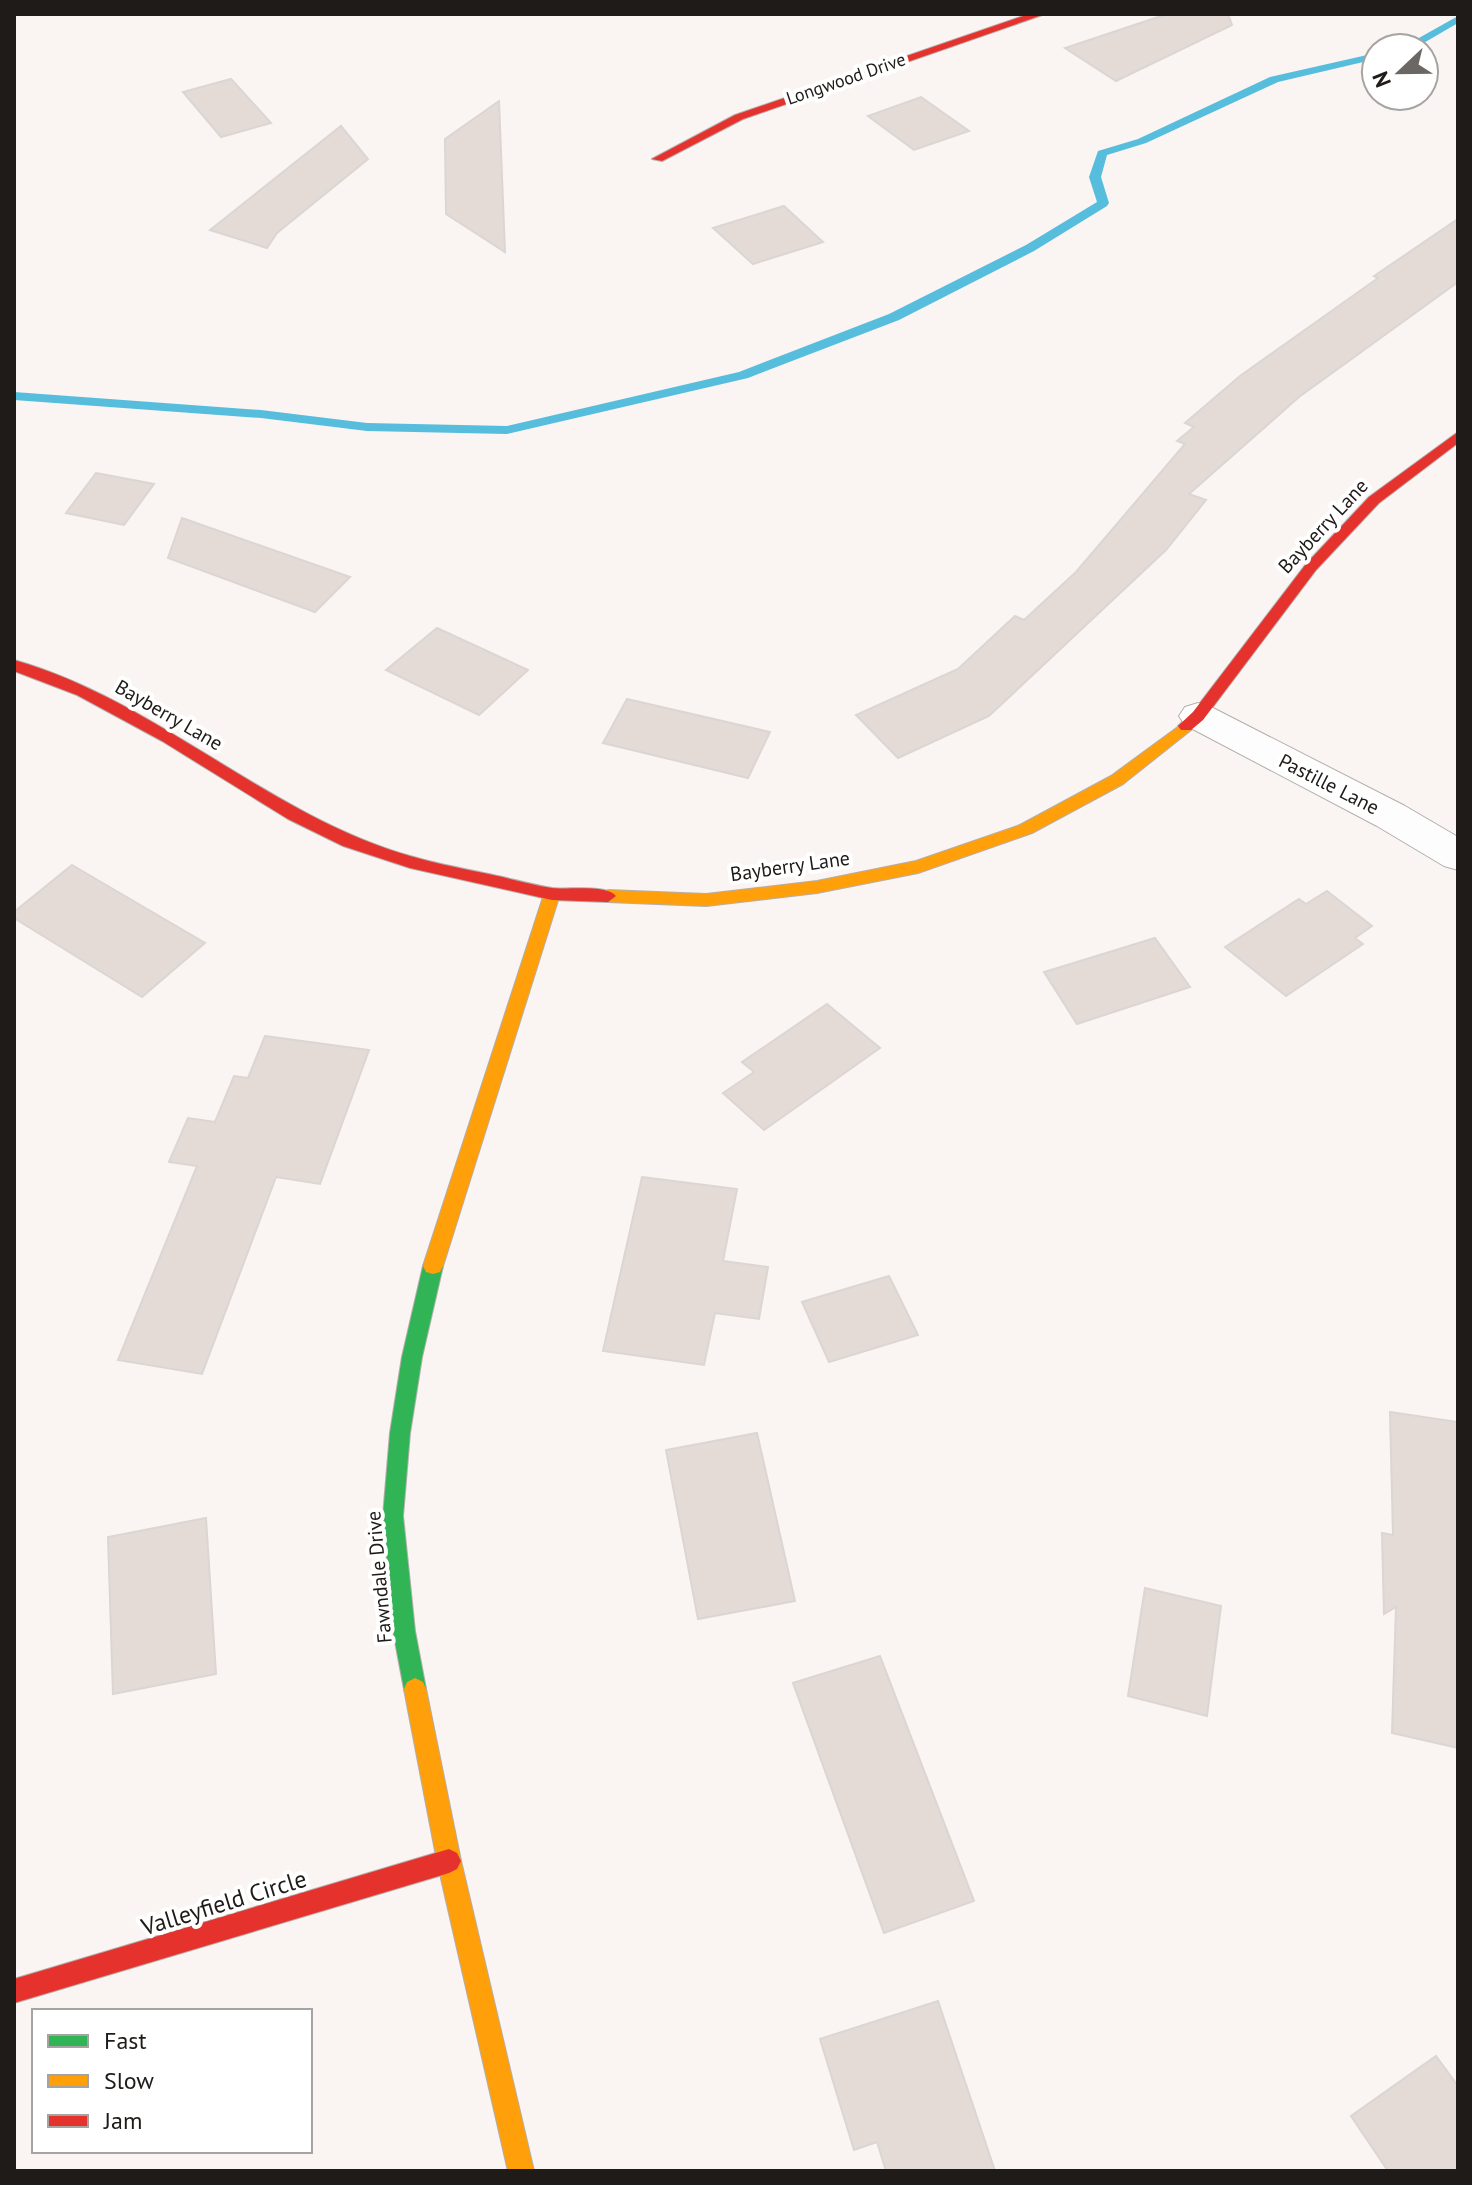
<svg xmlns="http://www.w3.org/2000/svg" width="1472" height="2185" viewBox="0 0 1472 2185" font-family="'PT Sans',sans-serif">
<rect width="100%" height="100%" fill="#faf4f2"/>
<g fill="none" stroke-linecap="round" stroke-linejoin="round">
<g fill="#57bddd" fill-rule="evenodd">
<path d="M 1458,16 L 1458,23 L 1415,48 L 1401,48 Z"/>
<path d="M 1376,53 L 1376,59 L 1278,82 L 1146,143 L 1107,155 L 1101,177 L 1109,203 L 1107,206 L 1034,251 L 899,320 L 748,378 L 507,434 L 367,431 L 261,418 L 14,400 L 14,392 L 261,410 L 367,423 L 507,426 L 739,372 L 889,314 L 1026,245 L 1097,202 L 1089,177 L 1098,151 L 1138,139 L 1270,77 Z"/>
</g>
</g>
<g fill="#e4dbd6" stroke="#dad6d4" stroke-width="2">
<path d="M 1167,14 L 1228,14 L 1232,25 L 1116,81 L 1065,48 Z"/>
<path d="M 231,79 L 271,123 L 221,137 L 183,92 Z"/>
<path d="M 921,97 L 969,131 L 914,150 L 868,116 Z"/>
<path d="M 499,101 L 505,252 L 446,214 L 445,139 Z"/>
<path d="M 341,126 L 368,159 L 277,233 L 267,248 L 210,230 Z"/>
<path d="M 784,206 L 823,242 L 753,264 L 713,228 Z"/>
<path d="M 1458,219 L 1458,282 L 1299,397 L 1189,494 L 1206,500 L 1166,550 L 989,716 L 898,758 L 856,715 L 958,669 L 1015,616 L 1024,620 L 1076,572 L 1185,444 L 1177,441 L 1194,427 L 1185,423 L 1240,376 L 1378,278 L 1374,276 Z"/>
<path d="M 96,473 L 154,484 L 124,525 L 66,513 Z"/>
<path d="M 182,518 L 310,563 L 350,577 L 315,612 L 168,558 Z"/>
<path d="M 437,628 L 528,670 L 479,715 L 386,670 Z"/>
<path d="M 627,699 L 770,732 L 748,778 L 603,743 Z"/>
<path d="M 72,865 L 142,906 L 205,943 L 142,997 L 14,918 L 14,912 Z"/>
<path d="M 1327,891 L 1372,926 L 1355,938 L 1363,944 L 1286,996 L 1225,947 L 1299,899 L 1306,904 Z"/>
<path d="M 1155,938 L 1190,987 L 1077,1024 L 1044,972 Z"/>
<path d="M 827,1004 L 880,1048 L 764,1130 L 723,1093 L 754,1072 L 742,1062 Z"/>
<path d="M 265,1036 L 369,1050 L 320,1184 L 276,1177 L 202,1374 L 118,1360 L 197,1166 L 169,1162 L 188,1118 L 215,1122 L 234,1076 L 248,1078 Z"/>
<path d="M 642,1177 L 737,1189 L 723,1261 L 768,1267 L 759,1319 L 715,1313 L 704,1365 L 603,1351 Z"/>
<path d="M 889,1276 L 918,1335 L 829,1362 L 802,1302 Z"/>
<path d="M 1390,1412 L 1458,1422 L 1458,1748 L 1392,1733 L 1396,1607 L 1384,1614 L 1382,1533 L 1393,1535 Z"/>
<path d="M 757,1433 L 795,1601 L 698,1619 L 666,1450 Z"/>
<path d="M 206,1518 L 216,1674 L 113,1694 L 108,1537 Z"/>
<path d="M 1145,1588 L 1221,1606 L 1207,1716 L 1128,1696 Z"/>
<path d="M 880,1656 L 974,1901 L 884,1933 L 793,1683 Z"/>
<path d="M 938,2001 L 995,2171 L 886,2171 L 877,2142 L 854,2150 L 820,2039 Z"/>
<path d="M 1436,2056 L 1458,2086 L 1458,2171 L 1388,2171 L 1351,2116 Z"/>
</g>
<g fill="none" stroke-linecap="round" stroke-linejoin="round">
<g stroke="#b3afad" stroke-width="2">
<path id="street" d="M 1198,703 L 1211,707 L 1405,806 L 1458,837 L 1458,870 L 1444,866 L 1377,826 L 1185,725 L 1179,716 L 1185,707 Z"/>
</g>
<g stroke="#b3afad" stroke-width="2">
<path id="fast" d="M 433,1258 L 440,1260 L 443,1266 L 422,1357 L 410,1433 L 403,1516 L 415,1631 L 426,1689 L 423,1696 L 415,1700 L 407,1696 L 404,1689 L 393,1631 L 383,1516 L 390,1433 L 402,1357 L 423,1266 L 426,1260 Z"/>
</g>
<g stroke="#b3afad" stroke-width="2">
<g id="slow">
<path d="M 1186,721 L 1191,722 L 1194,726 L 1191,730 L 1123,784 L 1032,833 L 918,873 L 817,893 L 706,906 L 608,902 L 600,896 L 608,890 L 706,894 L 817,881 L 916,861 L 1020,825 L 1111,776 Z"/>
<path d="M 552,888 L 560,894 L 443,1266 L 440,1272 L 433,1274 L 426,1272 L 423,1266 L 544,894 Z"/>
<path d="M 415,1678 L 423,1682 L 426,1689 L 461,1861 L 534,2171 L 508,2171 L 437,1861 L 404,1689 L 407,1682 Z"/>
</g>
</g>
<g stroke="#b3afad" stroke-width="2">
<g id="jam">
<path d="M 1029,14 L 1045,14 L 743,119 L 662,161 L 652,159 L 735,115 Z"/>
<path d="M 1458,432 L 1458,443 L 1379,503 L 1316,570 L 1203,720 L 1191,730 L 1181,730 L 1178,726 L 1193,712 L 1306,564 L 1369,497 Z"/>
<path d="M 14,660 C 158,701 267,815 410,856 C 437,864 465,869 493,875 C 512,879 533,885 552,888 C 568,890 607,884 616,896 L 608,902 L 552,900 L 410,868 L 343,846 L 288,819 L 162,741 L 77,695 L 14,671 Z"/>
<path d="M 449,1849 L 457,1853 L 461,1861 L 457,1869 L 449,1873 L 14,2003 L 14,1979 Z"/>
</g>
</g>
<use href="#street" fill="#fefdfd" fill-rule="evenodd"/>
<use href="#fast" fill="#30b455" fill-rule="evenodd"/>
<use href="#slow" fill="#ff9f0a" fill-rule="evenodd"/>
<use href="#jam" fill="#e5322d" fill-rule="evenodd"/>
</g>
<g text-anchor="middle" stroke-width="8" stroke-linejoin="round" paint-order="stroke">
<g font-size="18" fill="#1e1b19" stroke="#fff">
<text transform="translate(846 79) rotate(-19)" y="6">Longwood Drive</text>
</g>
<g font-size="20" fill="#1e1b19" stroke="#fff">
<text transform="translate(1323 526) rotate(-47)" y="7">Bayberry Lane</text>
<text transform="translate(169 715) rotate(30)" y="7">Bayberry Lane</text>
<text transform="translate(1329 784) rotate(27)" y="7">Pastille Lane</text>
<text transform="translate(790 866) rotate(-8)" y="7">Bayberry Lane</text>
<text transform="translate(379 1577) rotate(-95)" y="7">Fawndale Drive</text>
</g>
<g font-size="24" fill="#1e1b19" stroke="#fff">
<text transform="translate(224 1903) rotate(-17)" y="8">Valleyfield Circle</text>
</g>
</g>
<rect width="1472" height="2185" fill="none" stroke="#1e1b19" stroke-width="32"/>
<rect x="32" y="2009" width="280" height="144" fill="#ffffff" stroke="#a5a4a3" stroke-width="2"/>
<rect x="48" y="2035" width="40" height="12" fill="#30b455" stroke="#a5a4a3" stroke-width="2"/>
<text x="104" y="2049" font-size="24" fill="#1e1b19">Fast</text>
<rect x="48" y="2075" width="40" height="12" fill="#ff9f0a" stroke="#a5a4a3" stroke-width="2"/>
<text x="104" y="2089" font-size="24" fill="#1e1b19">Slow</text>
<rect x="48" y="2115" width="40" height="12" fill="#e5322d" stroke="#a5a4a3" stroke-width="2"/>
<text x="104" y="2129" font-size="24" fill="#1e1b19">Jam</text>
<g transform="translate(1400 72) rotate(248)"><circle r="38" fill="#ffffff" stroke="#a5a4a3" stroke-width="2"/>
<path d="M0-6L14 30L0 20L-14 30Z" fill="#6b6765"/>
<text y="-12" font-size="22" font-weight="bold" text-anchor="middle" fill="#1e1b19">N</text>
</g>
</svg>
